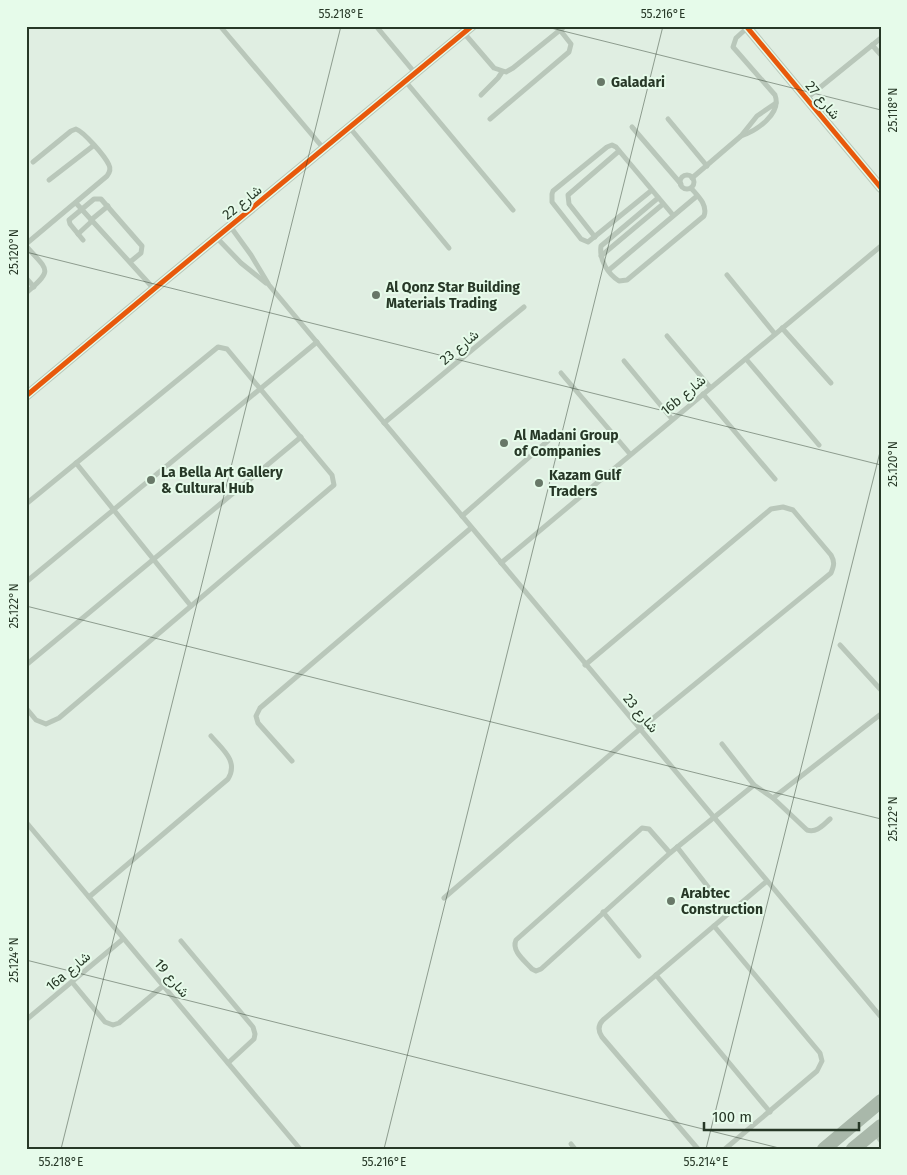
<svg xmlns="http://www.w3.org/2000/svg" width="907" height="1175" viewBox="0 0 907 1175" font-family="'Fira Sans',Vazirmatn,sans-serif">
<rect width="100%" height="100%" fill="#e0eee2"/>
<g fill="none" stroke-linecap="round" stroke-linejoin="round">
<g stroke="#b9c7ba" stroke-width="5">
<path d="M 220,26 L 324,149"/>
<path d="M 376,26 L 415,73"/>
<path d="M 464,33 L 494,68 L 506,72 L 513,68 L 565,26"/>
<path d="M 872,45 L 881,55"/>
<path d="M 406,82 L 513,210"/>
<path d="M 481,95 L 498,78 L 502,72"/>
<path d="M 807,98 L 881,38"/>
<path d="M 490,119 L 569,52 L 571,44 L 560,30"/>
<path d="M 668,119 L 707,166"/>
<path d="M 632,127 L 681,184"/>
<path d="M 350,128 L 449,248"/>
<path d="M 741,136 C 756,131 782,114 775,95 L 733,47 L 736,38 L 747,28"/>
<circle cx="687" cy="182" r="7"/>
<path d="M 692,178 L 741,136 L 757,116 L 776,103"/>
<path d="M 49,180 L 93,146"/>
<path d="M 652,190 L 588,242 L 581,239 L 552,202 L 552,194 L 553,191 L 607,147 L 612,145 L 616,147 L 673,215"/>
<path d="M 658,198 L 601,246 C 599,260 608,274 619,281 L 627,280 L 704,216 C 708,205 698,196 691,188"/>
<path d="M 76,203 L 154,289"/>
<path d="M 91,220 L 108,206"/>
<path d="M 230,226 L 251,255 L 269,285 L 881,1017"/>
<path d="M 78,234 L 92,221"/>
<path d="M 216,237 L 241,263 L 266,283"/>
<path d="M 595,237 L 569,204 L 568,195 L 619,151"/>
<path d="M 83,240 L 70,224 L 69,220 L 94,199 L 101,199 L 142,246 L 141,253 L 130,262"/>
<path d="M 26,244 L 107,176 C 110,172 111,169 109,165 C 105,156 84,132 76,129 L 71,131 L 33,162"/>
<path d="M 26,246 C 48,271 54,269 26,293"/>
<path d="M 601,256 L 663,204"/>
<path d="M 609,270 L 697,196"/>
<path d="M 727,275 L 775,334"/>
<path d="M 26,278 L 34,287"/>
<path d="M 782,328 L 831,383"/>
<path d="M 667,336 L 710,387"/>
<path d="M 746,359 L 819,445"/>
<path d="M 624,361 L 672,419"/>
<path d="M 561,373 L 630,454"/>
<path d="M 703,394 L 775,479"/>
<path d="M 384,423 L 524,307"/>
<path d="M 76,463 L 191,606"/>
<path d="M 26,504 L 218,347 L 227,349 L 332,475 L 334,485 L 59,718 L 46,724 L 36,720 L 26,708"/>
<path d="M 462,516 L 550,439"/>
<path d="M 501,563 L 881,246"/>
<path d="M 26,582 L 317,342"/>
<path d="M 840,645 L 881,690"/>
<path d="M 26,665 L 301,437"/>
<path d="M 722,744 L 754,785 L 773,798 L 807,830 C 817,833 823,825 830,819"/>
<path d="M 292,761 L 258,723 L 256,716 L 260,708 L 471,528"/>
<path d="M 773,798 L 881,714"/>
<path d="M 26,822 L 300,1149"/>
<path d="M 677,847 L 712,892"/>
<path d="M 670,853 L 649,829 L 642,828 L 516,940 C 511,951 525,961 532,969 L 536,971 L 541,969 L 670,853 L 754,785"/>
<path d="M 89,897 L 228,779 C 239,761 222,749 211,736"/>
<path d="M 444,898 L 640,729 L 831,573 C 834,566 835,562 831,555 L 793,510 L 783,507 L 771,509 L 585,665"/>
<path d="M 603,912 L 639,956"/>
<path d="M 714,926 L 820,1053 L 822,1061 L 817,1071 L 725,1149"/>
<path d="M 181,941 L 253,1027 L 255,1034 L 254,1039 L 228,1063"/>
<path d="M 656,975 L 770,1112"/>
<path d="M 72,982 L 105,1022 L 113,1025 L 119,1023 L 163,986"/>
<path d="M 26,1020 L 123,939"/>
<path d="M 874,1132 L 881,1141"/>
<path d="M 571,1144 L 575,1149"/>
<path d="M 698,1149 L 602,1037 C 598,1031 598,1025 603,1020 L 767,881"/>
</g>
<g stroke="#b9c7ba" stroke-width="10">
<path d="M 746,26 L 881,188"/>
<path d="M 26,396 L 154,289 L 472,26"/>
</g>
<g stroke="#a9b8aa" stroke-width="14">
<path d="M 824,1149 L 881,1101"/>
<path d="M 853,1149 L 881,1126"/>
</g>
<g stroke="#e6fbea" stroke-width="8">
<g id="cycleway">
<path d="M 746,26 L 881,188"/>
<path d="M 26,396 L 154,289 L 472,26"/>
</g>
</g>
<use href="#cycleway" stroke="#e8590c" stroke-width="5"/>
</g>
<path fill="none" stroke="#273827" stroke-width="1" stroke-opacity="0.45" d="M 543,26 L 881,110M 26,252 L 881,465M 26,606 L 881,819M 26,960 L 783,1149M 61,1149 L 341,26M 384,1149 L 663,26M 706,1149 L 881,448"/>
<g fill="#687868" stroke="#e6fbea" stroke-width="2">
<circle cx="601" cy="82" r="5"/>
<circle cx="376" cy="295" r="5"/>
<circle cx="504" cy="443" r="5"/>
<circle cx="151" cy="480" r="5"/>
<circle cx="539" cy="483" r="5"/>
<circle cx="671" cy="901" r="5"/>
</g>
<g text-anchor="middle" stroke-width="4" stroke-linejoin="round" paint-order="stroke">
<g font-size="14" font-weight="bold" fill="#273827" stroke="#e6fbea" text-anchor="start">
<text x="611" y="87">Galadari</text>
<text x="386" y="292">Al Qonz Star Building<tspan x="386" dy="16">Materials Trading</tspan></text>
<text x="514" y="440">Al Madani Group<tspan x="514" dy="16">of Companies</tspan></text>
<text x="161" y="477">La Bella Art Gallery<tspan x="161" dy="16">&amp; Cultural Hub</tspan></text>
<text x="549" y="480">Kazam Gulf<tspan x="549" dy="16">Traders</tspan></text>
<text x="681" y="898">Arabtec<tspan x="681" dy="16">Construction</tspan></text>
</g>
<g font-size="14" fill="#273827" stroke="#e6fbea">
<text transform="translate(823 100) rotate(50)" y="5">شارع 27</text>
<text transform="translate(242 202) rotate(-39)" y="5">شارع 22</text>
<text transform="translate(459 347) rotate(-40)" y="5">شارع 23</text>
<text transform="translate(683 395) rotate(-40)" y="5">16b شارع</text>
<text transform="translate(641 713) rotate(50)" y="5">شارع 23</text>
<text transform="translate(68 971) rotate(-40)" y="5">16a شارع</text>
<text transform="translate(172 978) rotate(50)" y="5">شارع 19</text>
</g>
</g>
<rect width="907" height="1175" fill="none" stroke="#e6fbea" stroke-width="55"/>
<path d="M704 1122v8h155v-8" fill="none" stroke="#273827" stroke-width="2.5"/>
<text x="712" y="1122" font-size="15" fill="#273827" stroke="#e6fbea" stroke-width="4" paint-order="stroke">100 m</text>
<rect x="28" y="28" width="852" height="1120" fill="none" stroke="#273827" stroke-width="2"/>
<g font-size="12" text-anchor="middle" fill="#273827">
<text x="341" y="18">55.218°E</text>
<text x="663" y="18">55.216°E</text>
<text transform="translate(893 110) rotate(-90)" y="4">25.118°N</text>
<text transform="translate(14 252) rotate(-90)" y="4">25.120°N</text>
<text transform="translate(893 464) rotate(-90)" y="4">25.120°N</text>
<text transform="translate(14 606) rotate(-90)" y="4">25.122°N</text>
<text transform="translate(893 819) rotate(-90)" y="4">25.122°N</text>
<text transform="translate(14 960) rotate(-90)" y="4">25.124°N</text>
<text x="61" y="1166">55.218°E</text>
<text x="384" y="1166">55.216°E</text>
<text x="706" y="1166">55.214°E</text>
</g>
</svg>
